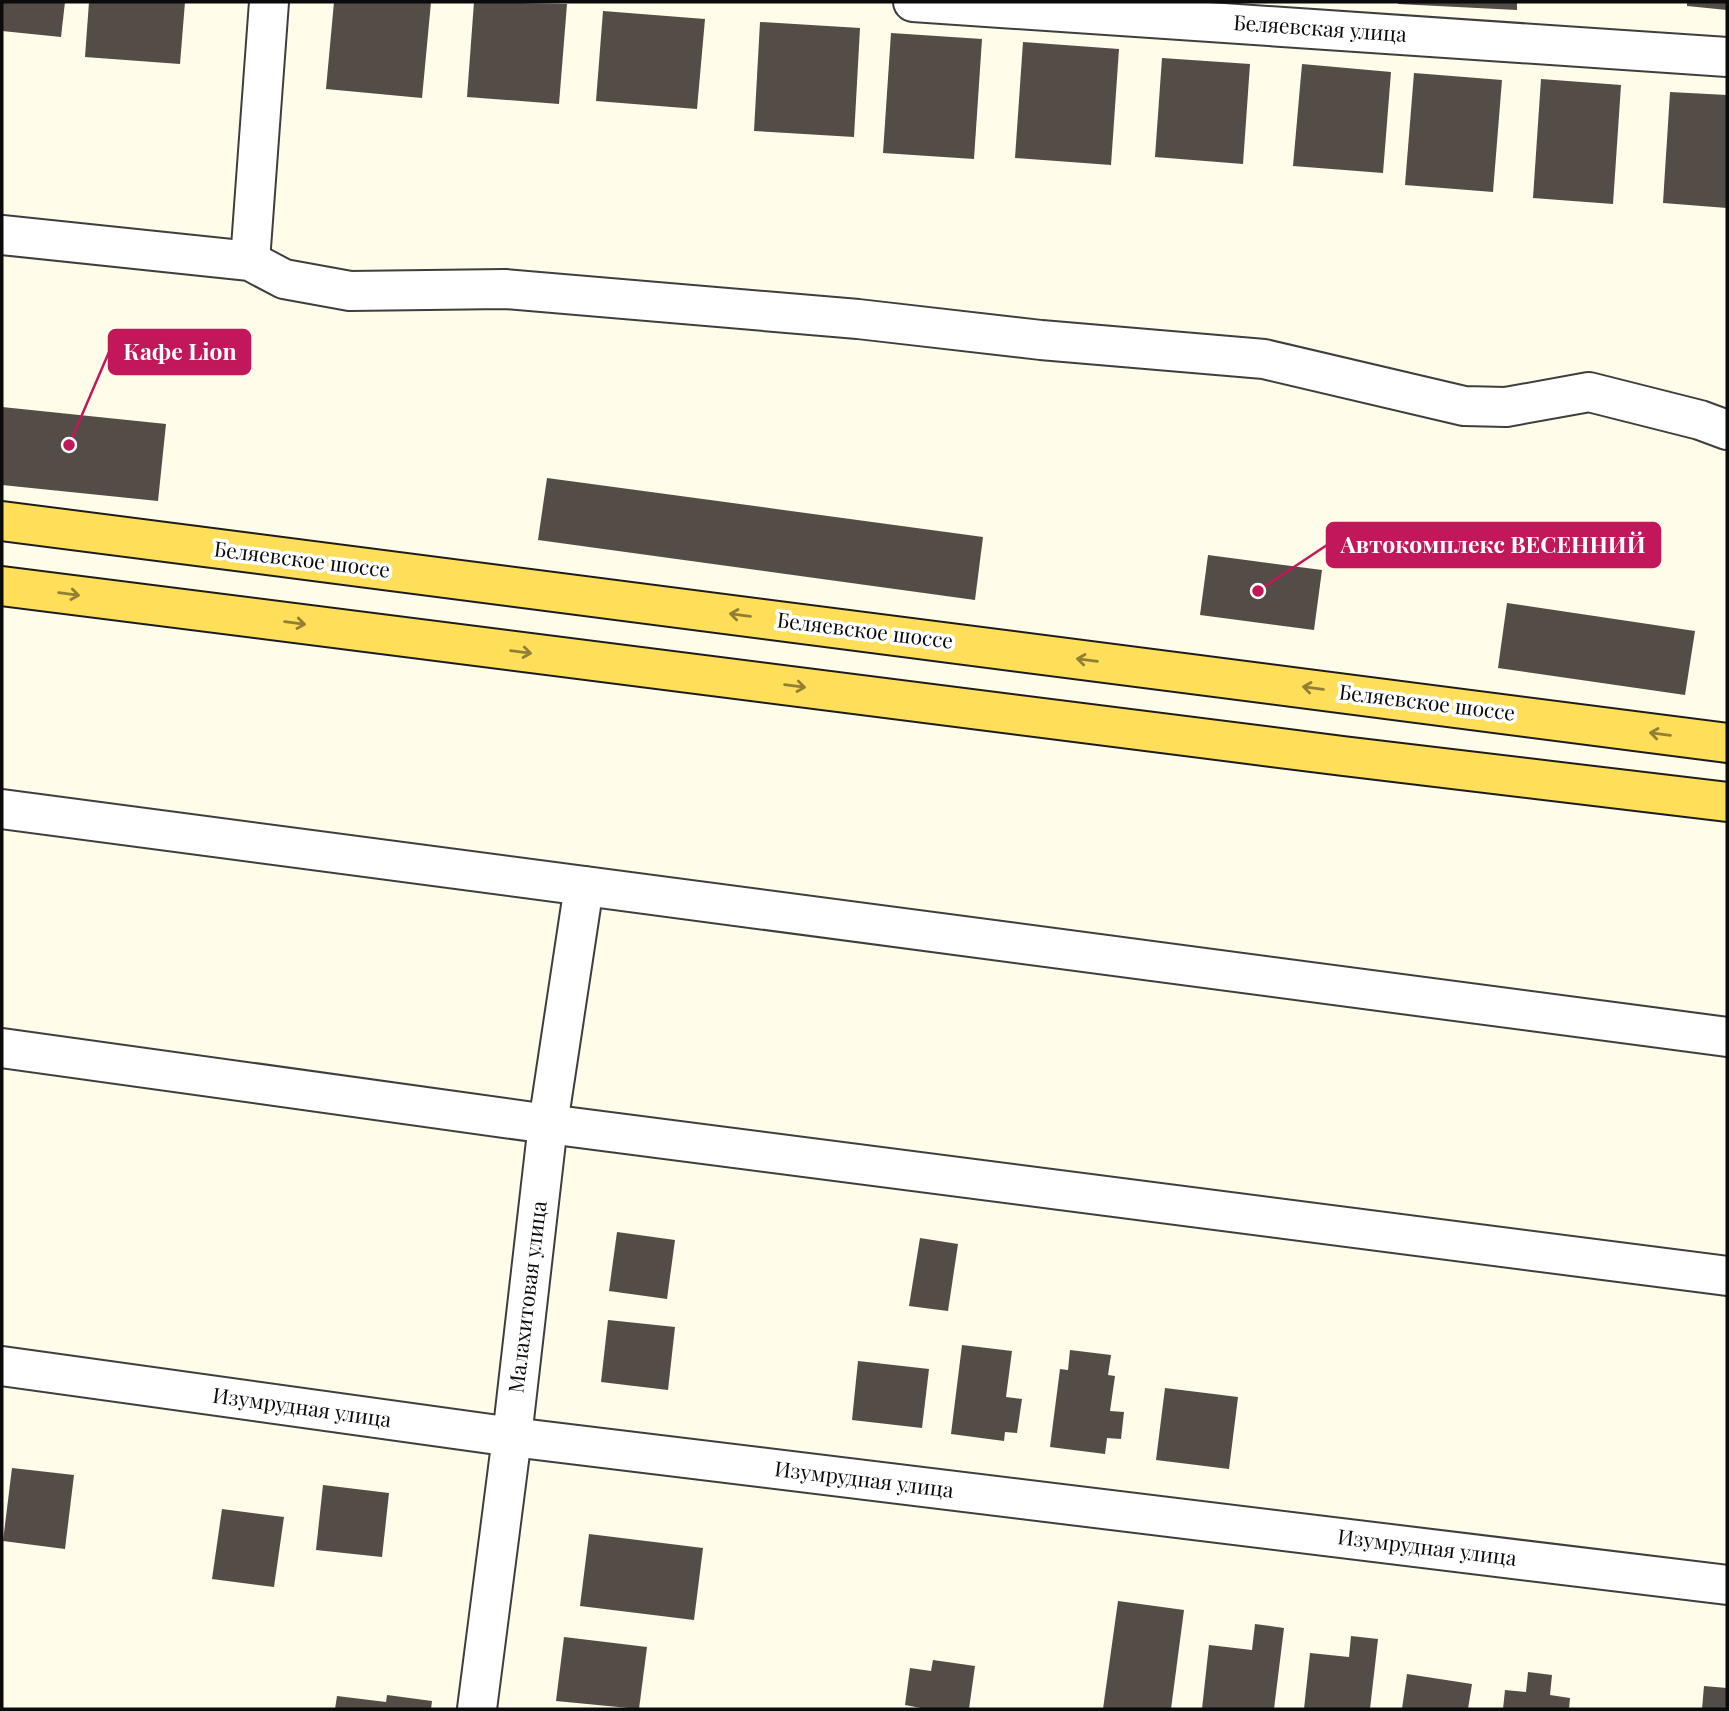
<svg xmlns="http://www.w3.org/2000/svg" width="1729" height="1711" viewBox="0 0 1729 1711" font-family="'Playfair Display',serif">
<rect width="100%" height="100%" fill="#fffce9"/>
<g fill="#544c46">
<path d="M 2,2 L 65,2 L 61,37 L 2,31 Z"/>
<path d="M 89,2 L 185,2 L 180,64 L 85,57 Z"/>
<path d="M 334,2 L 431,2 L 422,98 L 326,89 Z"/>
<path d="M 474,2 L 567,4 L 559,104 L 467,97 Z"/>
<path d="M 1398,2 L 1517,2 L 1517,10 L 1398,4 Z"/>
<path d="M 1687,2 L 1727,2 L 1727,10 L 1687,6 Z"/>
<path d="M 603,11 L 705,19 L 697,109 L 596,101 Z"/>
<path d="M 760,22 L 860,28 L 854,137 L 754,131 Z"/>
<path d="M 891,33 L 982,39 L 974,159 L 883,153 Z"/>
<path d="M 1023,42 L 1119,49 L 1111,165 L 1015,158 Z"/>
<path d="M 1162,58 L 1250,64 L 1243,164 L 1155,157 Z"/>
<path d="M 1302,64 L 1391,72 L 1383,173 L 1293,166 Z"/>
<path d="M 1414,73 L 1502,80 L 1493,192 L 1405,185 Z"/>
<path d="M 1541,79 L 1621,85 L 1613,204 L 1533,198 Z"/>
<path d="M 1670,92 L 1727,95 L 1727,208 L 1663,203 Z"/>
<path d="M 2,407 L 166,424 L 158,501 L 2,485 Z"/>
<path d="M 547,478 L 983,537 L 975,600 L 538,540 Z"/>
<path d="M 1208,555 L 1322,570 L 1314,630 L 1200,615 Z"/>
<path d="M 1507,603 L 1695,631 L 1685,695 L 1498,668 Z"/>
<path d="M 617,1232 L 675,1240 L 667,1299 L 609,1291 Z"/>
<path d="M 920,1238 L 958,1244 L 948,1311 L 909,1306 Z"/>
<path d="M 608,1320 L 675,1327 L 668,1390 L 601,1382 Z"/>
<path d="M 962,1345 L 1012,1351 L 1006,1397 L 1022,1399 L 1017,1433 L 1005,1432 L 1004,1441 L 951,1434 Z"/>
<path d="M 1070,1350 L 1111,1355 L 1108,1375 L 1115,1376 L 1110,1411 L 1124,1412 L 1121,1439 L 1107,1438 L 1105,1454 L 1050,1447 L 1060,1369 L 1068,1370 Z"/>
<path d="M 858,1361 L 929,1369 L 922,1428 L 852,1420 Z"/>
<path d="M 1165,1388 L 1238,1397 L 1229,1469 L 1156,1460 Z"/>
<path d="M 12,1468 L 74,1475 L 65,1549 L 3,1541 Z"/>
<path d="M 323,1485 L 389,1493 L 382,1557 L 316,1550 Z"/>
<path d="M 222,1509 L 284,1517 L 274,1587 L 212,1579 Z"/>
<path d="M 589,1534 L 703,1548 L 694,1620 L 580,1606 Z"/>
<path d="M 1118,1601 L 1184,1610 L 1171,1709 L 1103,1709 Z"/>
<path d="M 1255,1624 L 1284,1628 L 1274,1709 L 1202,1709 L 1209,1645 L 1252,1650 Z"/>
<path d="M 1351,1636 L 1378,1639 L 1370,1709 L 1304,1709 L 1310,1653 L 1349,1657 Z"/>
<path d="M 564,1637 L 647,1647 L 639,1709 L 556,1701 Z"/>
<path d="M 933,1660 L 975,1666 L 969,1709 L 926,1709 L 905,1705 L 910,1668 L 931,1671 Z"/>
<path d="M 1528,1672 L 1552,1675 L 1550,1695 L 1570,1698 L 1569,1709 L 1503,1709 L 1505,1690 L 1526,1692 Z"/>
<path d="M 1407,1674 L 1472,1684 L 1468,1709 L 1402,1709 Z"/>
<path d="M 1704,1686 L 1727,1688 L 1727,1709 L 1702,1709 Z"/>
<path d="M 387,1695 L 432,1701 L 431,1709 L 335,1709 L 337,1696 L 386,1702 Z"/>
</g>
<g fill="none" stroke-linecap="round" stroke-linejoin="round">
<g stroke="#3e3e3e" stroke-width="42">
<g id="minor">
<path d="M 913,2 L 1727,57"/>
<path d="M 2,235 L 250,261 L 284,279 L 350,291 L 505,289 L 858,319 L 1041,340 L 1264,359 L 1464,406 L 1506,407 L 1589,392 L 1700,420 L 1727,430"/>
<path d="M 250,261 L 269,2"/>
<path d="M 2,809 L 1727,1037"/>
<path d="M 2,1048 L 548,1124 L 1727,1276"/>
<path d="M 2,1366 L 512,1437 L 1727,1585"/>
<path d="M 477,1709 L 512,1437 L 548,1124 L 584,886"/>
</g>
</g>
<g stroke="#1c1c1c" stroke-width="42">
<g id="major">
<path d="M 2,521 L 1727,743"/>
<path d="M 2,586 L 1343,756 L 1727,802"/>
</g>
</g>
<use href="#minor" stroke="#fff" stroke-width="38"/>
<use href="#major" stroke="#ffde59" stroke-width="38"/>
</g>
<defs><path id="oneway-shaft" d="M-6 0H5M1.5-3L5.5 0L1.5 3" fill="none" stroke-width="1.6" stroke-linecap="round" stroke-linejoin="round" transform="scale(1.75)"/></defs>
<g stroke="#917f36">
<use href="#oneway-shaft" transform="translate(69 594) rotate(7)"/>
<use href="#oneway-shaft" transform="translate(740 615) rotate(-173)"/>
<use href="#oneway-shaft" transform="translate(295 623) rotate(7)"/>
<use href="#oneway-shaft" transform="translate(521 652) rotate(7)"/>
<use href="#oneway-shaft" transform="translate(1087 660) rotate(-173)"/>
<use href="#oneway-shaft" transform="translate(795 686) rotate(7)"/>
<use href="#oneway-shaft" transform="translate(1313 688) rotate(-173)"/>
<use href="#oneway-shaft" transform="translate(1660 734) rotate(-173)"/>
</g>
<g text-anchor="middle" stroke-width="7" stroke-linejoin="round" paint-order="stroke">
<g font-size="21" fill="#0b0b0b" stroke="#fff">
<text transform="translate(1320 29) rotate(4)" y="7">Беляевская улица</text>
<text transform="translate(302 560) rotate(7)" y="7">Беляевское шоссе</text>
<text transform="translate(865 631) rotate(7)" y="7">Беляевское шоссе</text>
<text transform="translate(1427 703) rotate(7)" y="7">Беляевское шоссе</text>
<text transform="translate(528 1297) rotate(-83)" y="7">Малахитовая улица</text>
<text transform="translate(302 1408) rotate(8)" y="7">Изумрудная улица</text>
<text transform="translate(864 1480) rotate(7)" y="7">Изумрудная улица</text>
<text transform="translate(1427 1548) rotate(7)" y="7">Изумрудная улица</text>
</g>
</g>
<path fill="none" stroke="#c2185b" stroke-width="2.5" d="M69 445L109 352M1258 591L1327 545"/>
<g fill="#c2185b" stroke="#fff" stroke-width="2.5">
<circle cx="69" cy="445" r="7"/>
<circle cx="1258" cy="591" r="7"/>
</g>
<g fill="#c2185b" stroke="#c2185b" stroke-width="2.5">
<rect x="109" y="330" width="141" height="44" rx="7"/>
<rect x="1327" y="523" width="333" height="44" rx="7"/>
</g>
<g font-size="23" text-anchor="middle" font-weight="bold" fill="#fff">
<text x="180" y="360">Кафе Lion</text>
<text x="1493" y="553">Автокомплекс ВЕСЕННИЙ</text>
</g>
<rect width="1729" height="1711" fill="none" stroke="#0b0b0b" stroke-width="7"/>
</svg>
